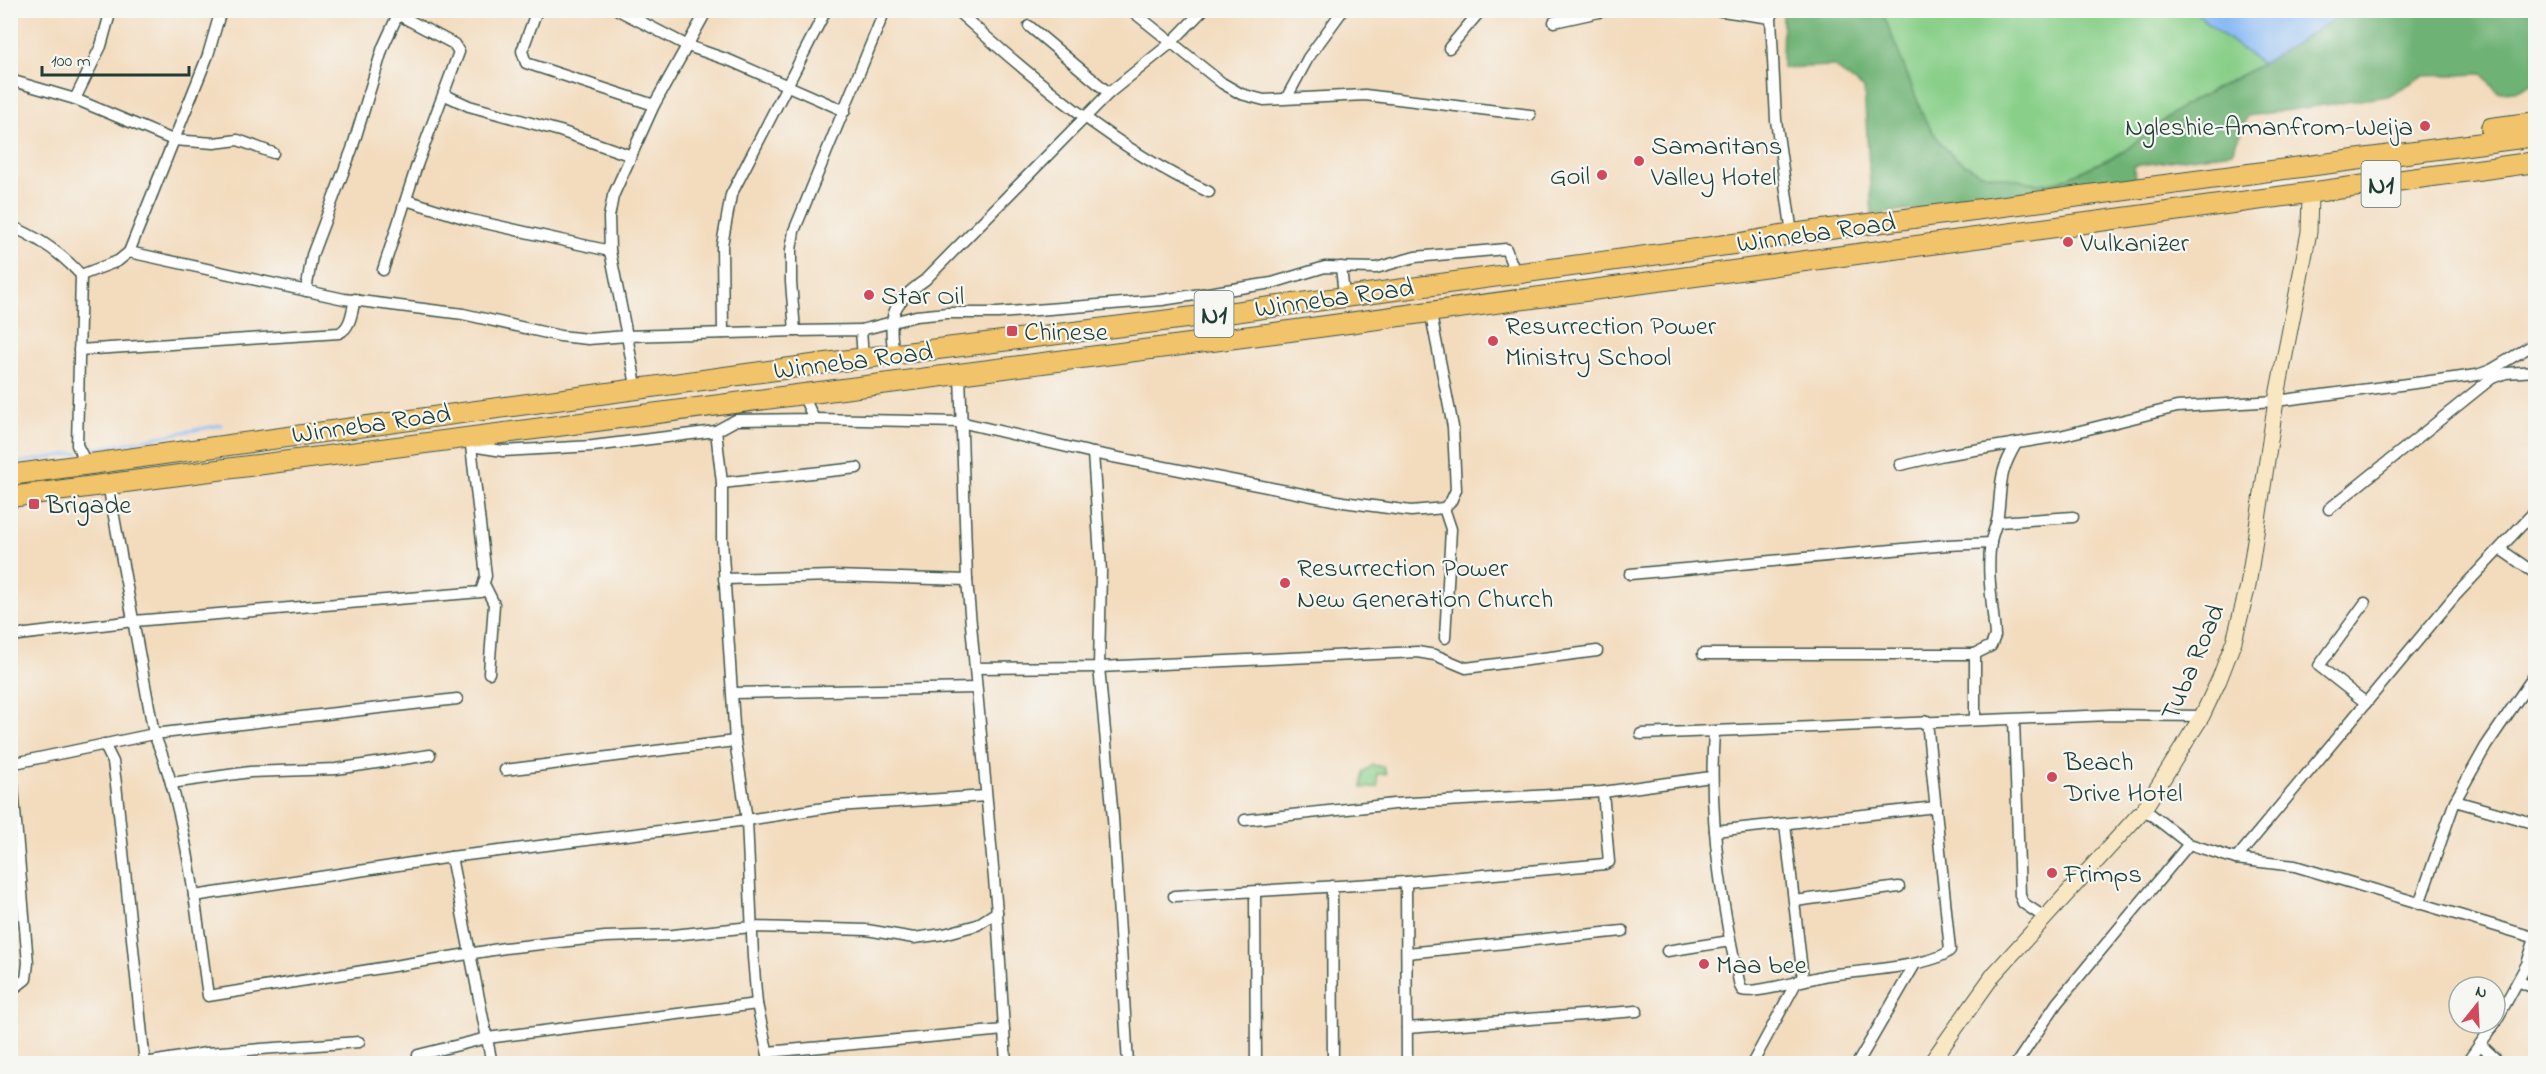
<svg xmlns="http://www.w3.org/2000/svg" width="2546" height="1074" viewBox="0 0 2546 1074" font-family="'Indie Flower',sans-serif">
<rect width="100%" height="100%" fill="#f6f6f2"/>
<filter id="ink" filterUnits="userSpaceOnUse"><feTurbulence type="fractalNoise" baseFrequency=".0167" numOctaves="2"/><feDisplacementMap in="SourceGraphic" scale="12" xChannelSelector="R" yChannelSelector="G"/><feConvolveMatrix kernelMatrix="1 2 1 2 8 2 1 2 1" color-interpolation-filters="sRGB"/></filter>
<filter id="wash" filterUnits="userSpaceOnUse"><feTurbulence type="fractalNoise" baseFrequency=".008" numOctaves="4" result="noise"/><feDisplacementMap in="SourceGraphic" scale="24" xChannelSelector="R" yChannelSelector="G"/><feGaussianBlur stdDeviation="1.35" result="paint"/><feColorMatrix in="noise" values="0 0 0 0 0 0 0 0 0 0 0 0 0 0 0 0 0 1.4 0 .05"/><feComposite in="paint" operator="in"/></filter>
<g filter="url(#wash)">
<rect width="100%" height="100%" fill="#f3dbbd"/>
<g fill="#89cf89" stroke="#54865e" stroke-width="1.5">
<path d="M 1882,11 L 2196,11 L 2207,23 L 2262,64 L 2181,107 L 2123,152 L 2060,181 L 2039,184 L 1980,173 L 1955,158 L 1941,144 L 1925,120 Z"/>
<path d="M 1373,765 L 1383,767 L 1386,774 L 1377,774 L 1378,787 L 1362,788 L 1363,772 Z"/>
</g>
<path fill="#6eb275" stroke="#467854" stroke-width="1.5" d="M 1783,11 L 1882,11 L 1925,120 L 1941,144 L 1955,158 L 1980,173 L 2039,184 L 2060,181 L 2123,152 L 2181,107 L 2262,64 L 2347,11 L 2535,11 L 2535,82 L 2520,90 L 2498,93 L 2483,74 L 2423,76 L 2388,96 L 2248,116 L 2232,152 L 2134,166 L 2135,182 L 1872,215 L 1864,89 L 1833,66 L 1782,68 Z"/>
<path fill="#88b9f4" stroke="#547b94" stroke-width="1.5" d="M 2196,11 L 2347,11 L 2262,64 L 2207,23 Z"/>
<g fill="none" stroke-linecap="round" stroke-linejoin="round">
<g stroke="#88b9f4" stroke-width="3">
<path d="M 84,451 L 221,425"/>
<path d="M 10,464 L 78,453"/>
</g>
</g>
</g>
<g filter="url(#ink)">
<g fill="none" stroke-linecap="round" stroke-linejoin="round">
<g stroke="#3f5549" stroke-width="13">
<g id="street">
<path d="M 537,10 L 522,51 L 526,63 L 654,105"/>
<path d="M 618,10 L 688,46 L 731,61 L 845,111"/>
<path d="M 956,10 C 1032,78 1115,149 1209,192"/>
<path d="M 1131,10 L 1222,83 L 1241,94 L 1264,100 L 1365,95 L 1530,115"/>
<path d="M 1715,10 L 1771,18"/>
<path d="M 1774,10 L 1771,18 L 1776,120 L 1792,234"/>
<path d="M 1554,22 L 1608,10"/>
<path d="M 1029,26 L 1109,93"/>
<path d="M 1449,48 L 1481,10"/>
<path d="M 10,80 L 75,99 L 173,140 L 214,143 L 238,140 L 273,153"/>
<path d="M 445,95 L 469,106 L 560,131 L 629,155"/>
<path d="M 1287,97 L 1308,58 L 1343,10"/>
<path d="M 75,99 L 101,46 L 111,10"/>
<path d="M 406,200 L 467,219 L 610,251"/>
<path d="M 10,226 C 38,237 61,253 81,275 L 77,445 L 83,457 L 92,465"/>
<path d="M 129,252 L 344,299 L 463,314 L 560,336 L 588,339 L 627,336 L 610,251 L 609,217 L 613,196 L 654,105 L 707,10"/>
<path d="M 1341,267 L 1344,295"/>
<path d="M 383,270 L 417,165 L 459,52 L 454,44 L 399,15"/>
<path d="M 81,275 L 118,261 L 129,252 L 208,55 L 221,10"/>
<path d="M 306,291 L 312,255 L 352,149 L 383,47 L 400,10"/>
<path d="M 861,330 L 916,316 L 948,313 L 998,313 L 1162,300 L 1272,283 L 1325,267 L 1376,268 L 1415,257 L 1506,249 L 1515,272"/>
<path d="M 723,333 L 722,245 L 731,195 L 826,10"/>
<path d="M 79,350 L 339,333 C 351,328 352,311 355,299"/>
<path d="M 894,355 C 888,316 891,304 925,280 L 1109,93 L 1171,43 L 1203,10"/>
<path d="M 863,358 L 861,330 L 795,331 L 791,282 L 791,250 L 794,231 L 885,10"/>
<path d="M 960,375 L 967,580 L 997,912 L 1006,1064"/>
<path d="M 2492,378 L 2506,373 L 2536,371"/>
<path d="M 637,391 L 627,336 L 795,331"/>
<path d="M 814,419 L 960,422 L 1093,453 L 1343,502 L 1411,511 L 1444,508 L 1451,501 L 1456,490 L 1453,427 L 1430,310"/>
<path d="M 716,431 L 722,483 L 722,539 L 735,741 L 747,820 L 753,957 L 757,1004 L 770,1064"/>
<path d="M 471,446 L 503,451 L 593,446 L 716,431 L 736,420 L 814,419 L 802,393"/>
<path d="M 1093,453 L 1101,571 L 1099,667 L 1113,818 L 1128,1064"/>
<path d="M 1900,465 L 1944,455 L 2060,436 L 2177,407 L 2276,401 L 2477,375 L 2491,370 L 2536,343"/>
<path d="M 722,483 L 857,468"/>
<path d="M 1444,508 L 1451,529 L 1445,638"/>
<path d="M 2329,509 L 2492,378 L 2491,370"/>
<path d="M 1998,522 L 2073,517"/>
<path d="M 2500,549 L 2536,574"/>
<path d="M 1630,574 L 1947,545 L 1991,543"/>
<path d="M 724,579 L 833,576 L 967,580"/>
<path d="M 485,586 L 494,604 L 489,673"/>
<path d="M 2365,603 L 2319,666 L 2366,703"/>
<path d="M 10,636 L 134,621 L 481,592 L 486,576 L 470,437"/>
<path d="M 1703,654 L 1975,654"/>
<path d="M 975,668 L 1099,667 L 1417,652 L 1435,655 L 1466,668 L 1597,651"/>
<path d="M 733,693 L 976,688"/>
<path d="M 457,699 L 154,734 C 187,812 196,912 208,996 L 505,948 L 605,937 L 673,935 L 751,927 L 867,930 L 914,938 L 944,934 L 977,925 L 997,912"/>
<path d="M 1975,720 L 1975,654 L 1991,646 L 1995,636 C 1993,606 1986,572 1991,542 C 1992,533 1997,525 1998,515 C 2002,482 1998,475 2016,444"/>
<path d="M 2014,720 L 2020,895 L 2023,903 L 2044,917"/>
<path d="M 1714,732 C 1708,817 1721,904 1740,986 L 1742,990 C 1753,995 1811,978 1828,975 C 1852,972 1937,966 1950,950 L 1927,721"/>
<path d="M 1641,734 L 2111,715 L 2202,716"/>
<path d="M 104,744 L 113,762 L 116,784 L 145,1064"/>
<path d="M 10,764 L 154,734 L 108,484"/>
<path d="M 505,770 L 735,741"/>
<path d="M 171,783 L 250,772 L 336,769 L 430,755"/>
<path d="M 2455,801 L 2536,824"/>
<path d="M 2144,809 L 2189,844 L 2236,859 L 2295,866 L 2536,938"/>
<path d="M 1245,820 L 1394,804 L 1603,792 L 1711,777"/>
<path d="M 1785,824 L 1803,979"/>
<path d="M 1715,831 L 1936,807"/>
<path d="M 451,857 L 492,1064"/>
<path d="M 2236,859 L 2454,597 L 2536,510"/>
<path d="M 1406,882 L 1407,1064"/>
<path d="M 1332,886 L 1333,1064"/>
<path d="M 1255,892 L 1256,1064"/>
<path d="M 194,896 L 451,857 L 747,820 L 837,806 L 986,796"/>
<path d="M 1174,896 L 1406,882 L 1605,864 L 1609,862 L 1603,792"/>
<path d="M 1795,901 L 1899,887"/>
<path d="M 2419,904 L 2455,801 L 2486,746 L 2536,673"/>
<path d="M 1667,951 L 1730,941"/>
<path d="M 1407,953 L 1623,931"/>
<path d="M 2518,981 L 2536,989"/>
<path d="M 10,986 L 17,986 L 26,979 L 28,963 L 11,764"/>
<path d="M 2495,1023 L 2527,964 L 2535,938"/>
<path d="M 1407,1028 L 1637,1011"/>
<path d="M 2481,1045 L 2501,1064"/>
<path d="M 768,1052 L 1004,1030"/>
<path d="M 418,1055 L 487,1038 L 757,1004"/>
<path d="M 145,1063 L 206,1053 L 359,1042"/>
<path d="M 1752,1064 L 1797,981"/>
<path d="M 1857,1064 L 1915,964"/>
<path d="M 2016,1064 L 2057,1003 L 2189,844"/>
<path d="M 2466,1064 L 2495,1023"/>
</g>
</g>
<g stroke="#3f5549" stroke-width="17">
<path id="secondary" d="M 1930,1064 L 1994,974 L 2144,809 L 2202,716 L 2219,680 L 2234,641 L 2248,586 L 2276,401 L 2309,232 L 2310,194"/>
</g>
<g stroke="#3f5549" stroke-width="22">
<g id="highway">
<path d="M 2491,128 L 2536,122"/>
<path d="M 10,475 L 841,361 L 1234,312 L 1741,243 L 1792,234 L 2536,136"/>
<path d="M 10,497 L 1282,332 L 2536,162"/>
</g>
</g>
<use href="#street" stroke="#fff" stroke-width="10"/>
<use href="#secondary" stroke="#f9e7c3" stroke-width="15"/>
<use href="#highway" stroke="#f1c36a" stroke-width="20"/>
</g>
</g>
<g fill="#d1495b" stroke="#f6f6f2" stroke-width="2">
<circle cx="2425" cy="126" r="6"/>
<circle cx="1639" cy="161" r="6"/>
<circle cx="1602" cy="175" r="6"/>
<circle cx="2068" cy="242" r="6"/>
<circle cx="869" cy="295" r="6"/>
<rect x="1006" y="325" width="12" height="12" rx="3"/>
<circle cx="1493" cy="341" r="6"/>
<rect x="28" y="498" width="12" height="12" rx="3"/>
<circle cx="1285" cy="583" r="6"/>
<circle cx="2052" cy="777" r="6"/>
<circle cx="2052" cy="873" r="6"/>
<circle cx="1704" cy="964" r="6"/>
</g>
<g text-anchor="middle" stroke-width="4.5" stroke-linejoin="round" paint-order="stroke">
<g fill="#f6f6f2" stroke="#60746d" stroke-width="1.5">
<rect x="2361.5" y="161" width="39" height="46" rx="4.5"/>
<rect x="1194.5" y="291" width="39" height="46" rx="4.5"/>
</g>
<g font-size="26" font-weight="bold" fill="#1f3d34">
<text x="2381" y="193">N1</text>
<text x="1214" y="323">N1</text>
</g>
<g font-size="27" fill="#1f3d34" stroke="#f6f6f2" text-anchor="start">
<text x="2413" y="135" text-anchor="end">Ngleshie-Amanfrom-Weija</text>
<text x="1651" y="154">Samaritans<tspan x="1651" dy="31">Valley Hotel</tspan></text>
<text x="1590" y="184" text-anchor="end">Goil</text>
<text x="2080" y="251">Vulkanizer</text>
<text x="881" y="304">Star Oil</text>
<text x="1505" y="334">Resurrection Power<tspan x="1505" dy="31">Ministry School</tspan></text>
<text x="1024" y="340">Chinese</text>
<text x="46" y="513">Brigade</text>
<text x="1297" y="576">Resurrection Power<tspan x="1297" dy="31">New Generation Church</tspan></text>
<text x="2064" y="770">Beach<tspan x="2064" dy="31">Drive Hotel</tspan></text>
<text x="2064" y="882">Frimps</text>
<text x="1716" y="973">Maa bee</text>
</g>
<g font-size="27" fill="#1f3d34" stroke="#f6f6f2">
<text transform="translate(1816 232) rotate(-8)" y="9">Winneba Road</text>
<text transform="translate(1334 297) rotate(-8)" y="9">Winneba Road</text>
<text transform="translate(853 360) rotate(-7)" y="9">Winneba Road</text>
<text transform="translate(371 423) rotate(-8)" y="9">Winneba Road</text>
<text transform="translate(2192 662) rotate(-67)" y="9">Tuba Road</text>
</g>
</g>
<rect width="2546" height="1074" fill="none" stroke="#f6f6f2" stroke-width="36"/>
<g transform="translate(2477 1005) rotate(18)"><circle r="28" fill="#f6f6f2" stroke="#a0aca6" stroke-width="1.5"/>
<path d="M0-4.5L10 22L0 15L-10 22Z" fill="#d1495b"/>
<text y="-9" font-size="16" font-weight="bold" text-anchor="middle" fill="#1f3d34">N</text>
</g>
<path d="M42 66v9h147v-9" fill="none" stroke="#1f3d34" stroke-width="3"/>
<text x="51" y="66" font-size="18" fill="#1f3d34" stroke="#f6f6f2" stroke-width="4.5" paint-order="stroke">100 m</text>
</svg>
